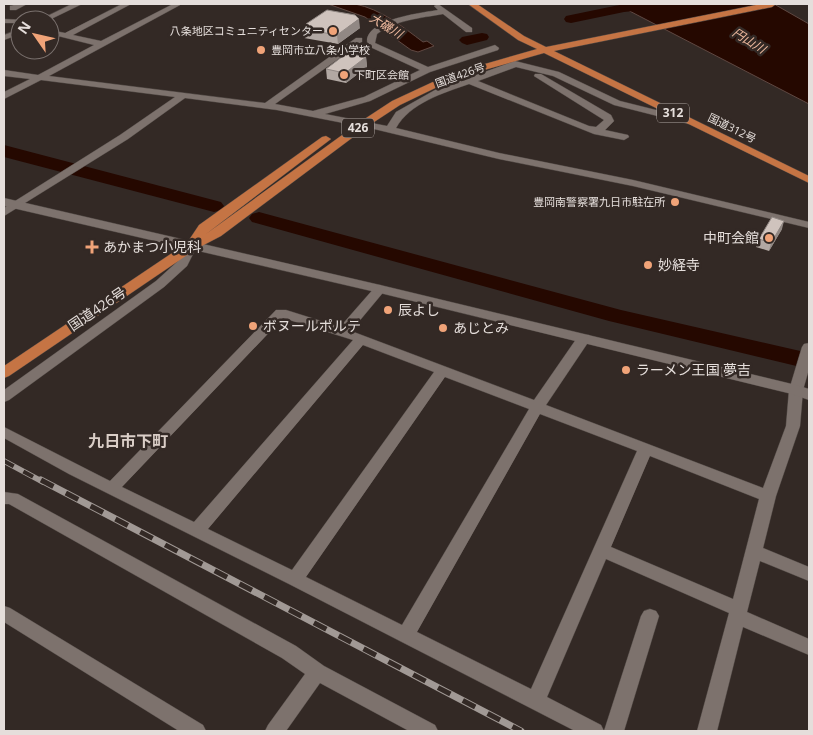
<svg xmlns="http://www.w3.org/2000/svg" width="813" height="735" viewBox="0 0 813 735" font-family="'Open Sans','Noto Sans JP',sans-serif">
<rect width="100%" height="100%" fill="#332925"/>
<g fill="#250800" stroke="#5f4842">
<path d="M 328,4 C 337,4 347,2 355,4 C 381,9 403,27 423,42 L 427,41 L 434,46 L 418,52 L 411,50 L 365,17 Z"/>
<path d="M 616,4 L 774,4 L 809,24 L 809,104 Z"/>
</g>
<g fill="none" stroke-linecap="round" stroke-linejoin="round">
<g fill="#250800" fill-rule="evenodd">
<path d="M 624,4 L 671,4 L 664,8 L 624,12 L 571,23 L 566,22 L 564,19 L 566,16 Z"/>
<path d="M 482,33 L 487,34 L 489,37 L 487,40 L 467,45 L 462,43 L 459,40 L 462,37 Z"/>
<path d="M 4,145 L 221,202 L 224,206 L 221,210 L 214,212 L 4,157 Z"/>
<path d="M 259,212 L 621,310 L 809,353 L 809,369 L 609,321 L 252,222 L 249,218 L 252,214 Z"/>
</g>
<g stroke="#4f4743" stroke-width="1">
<g id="minor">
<path d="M 17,4 L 27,4 L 16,10 L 10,10 L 10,6 Z"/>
<path d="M 72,4 L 82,4 L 49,20 L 39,20 Z"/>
<path d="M 122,4 L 131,4 L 73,35 L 101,41 L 173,4 L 180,5 L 49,76 L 265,103 L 356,38 L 362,38 L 362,42 L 275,104 L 313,111 L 364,97 L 420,70 L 368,46 C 359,20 421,13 438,10 L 434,6 L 438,4 L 472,28 L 472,32 L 466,32 L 443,14 C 421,18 395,20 377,34 L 375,43 L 428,67 L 495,45 L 499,48 L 498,50 L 430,72 L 370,101 L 325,114 L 387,126 L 396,112 L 435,90 L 515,61 L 559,72 L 620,101 L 692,119 L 694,121 L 689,124 L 614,105 L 553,76 L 516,67 L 478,81 L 589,126 L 596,127 L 604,120 L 534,76 L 535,74 L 541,74 L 611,115 L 614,121 L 605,130 L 628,135 L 629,137 L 624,140 L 594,134 L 469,84 C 443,93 410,103 396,128 L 499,153 L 633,180 L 809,222 L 809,228 L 633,186 L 499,159 L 374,129 L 277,110 L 185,98 L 128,139 L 4,216 L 4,208 L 120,135 L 175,97 L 41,80 L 4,99 L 4,92 L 30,79 L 4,76 L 4,70 L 38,75 L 94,45 L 50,34 L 50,30 L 65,33 Z"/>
<path d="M 4,19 L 23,20 L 20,20 L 20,23 L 4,23 Z"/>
<path d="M 20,29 L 20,34 L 4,40 L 4,35 Z"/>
<path d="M 191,242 L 197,246 L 187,266 L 164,287 L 9,400 L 4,402 L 4,390 L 156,281 L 178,261 L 187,244 Z"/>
<path d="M 380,285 L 386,289 L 351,331 L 534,400 L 579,335 L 589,335 L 591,338 L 546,405 L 763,488 L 786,426 L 789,390 L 802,347 L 804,344 L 809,343 L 809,369 L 803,390 L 800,426 L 776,496 L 763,548 L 809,567 L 809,581 L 760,561 L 747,612 L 809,639 L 809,655 L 743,627 L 717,731 L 697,731 L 729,613 L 606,559 L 547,697 L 601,725 L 604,731 L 575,731 L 289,584 L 69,474 L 4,438 L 4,427 L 110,481 L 276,310 L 286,310 L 340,327 L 376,286 ZM 283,318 L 353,340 L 194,522 L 122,487 ZM 363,345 L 434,372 L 292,570 L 208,529 ZM 445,377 L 529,409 L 402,625 L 306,577 ZM 540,414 L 637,451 L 531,689 L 417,632 ZM 650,456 L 759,499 L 733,599 L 611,547 Z"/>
<path d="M 4,492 L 18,494 L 296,646 L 324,666 L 435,725 L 438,731 L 409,731 L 320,683 L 286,731 L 265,731 L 268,725 L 305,674 L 282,658 L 9,504 L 4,504 Z"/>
<path d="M 4,606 L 10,608 L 203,725 L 206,731 L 179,731 L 4,622 Z"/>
<path d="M 650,609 L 656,611 L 659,616 L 624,731 L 604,731 L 641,616 L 644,611 Z"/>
</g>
</g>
<g stroke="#4f4743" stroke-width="1">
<path id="tertiary" d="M 4,198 L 380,285 L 796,385 L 809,389 L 809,400 L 792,394 L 380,293 L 4,206 Z"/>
</g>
<g stroke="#4f4743" stroke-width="1">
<path id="trunk" d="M 468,4 L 477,4 L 524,36 L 546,47 L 761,4 L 776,4 L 772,7 L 554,51 L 809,176 L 809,183 L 544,53 L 456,78 L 400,105 L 368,126 L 221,236 L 196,249 L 9,376 L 4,378 L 4,366 L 187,243 L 199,225 L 322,137 L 326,136 L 331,139 L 206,234 L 360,122 L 392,101 L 450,74 L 537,49 L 518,40 Z"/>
</g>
<use href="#minor" fill="#7d726d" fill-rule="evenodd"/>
<use href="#tertiary" fill="#7d726d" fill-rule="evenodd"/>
<use href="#trunk" fill="#c57444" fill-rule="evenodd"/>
<g stroke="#a19995" stroke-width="5.5">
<path id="rail-far1" d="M 4,461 L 43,482"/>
</g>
<g stroke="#a19995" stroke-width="7">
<path id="rail" d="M 41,480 L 521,731"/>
</g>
<use href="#rail-far1" stroke="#332925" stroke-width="4" stroke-dasharray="11" stroke-linecap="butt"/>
<use href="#rail" stroke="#332925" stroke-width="5" stroke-dasharray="14" stroke-linecap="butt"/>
</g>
<g fill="#b2a8a3">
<path d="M 306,24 L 360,28 L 338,44 L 304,38 L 303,29 L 306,26 Z"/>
<path d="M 366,57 L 367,67 L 346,83 L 327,79 L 326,69 Z"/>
<path d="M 782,229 L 769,251 L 756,247 L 759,239 Z"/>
</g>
<g fill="#918884">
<path d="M 359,19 L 360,28 L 338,44 L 337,35 Z"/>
<path d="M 366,57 L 367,67 L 346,83 L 345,73 Z"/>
<path d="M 784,221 L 782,229 L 769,251 L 771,243 Z"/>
</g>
<g fill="#cfc3bd" stroke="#918884">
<path d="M 327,10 L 355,15 L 359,19 L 337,35 L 303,29 L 309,25 L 306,24 Z"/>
<path d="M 347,53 L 366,57 L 345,73 L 326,69 Z"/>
<path d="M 772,217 L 784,221 L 771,243 L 759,239 Z"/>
</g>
<g fill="#f0a378" stroke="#332925" stroke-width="2">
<circle cx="333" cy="31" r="5"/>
<circle cx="261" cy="50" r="5"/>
<circle cx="344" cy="75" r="5"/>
<circle cx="675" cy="202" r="5"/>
<circle cx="769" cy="238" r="5"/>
<path d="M89.5 239.5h5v5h5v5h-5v5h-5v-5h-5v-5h5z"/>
<circle cx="648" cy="265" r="5"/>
<circle cx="388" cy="310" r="5"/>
<circle cx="253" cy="326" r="5"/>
<circle cx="443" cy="328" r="5"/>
<circle cx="626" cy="370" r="5"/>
</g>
<g text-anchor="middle" stroke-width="5" stroke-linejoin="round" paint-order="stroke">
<g font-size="11" fill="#e5dedb" stroke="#332925" text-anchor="end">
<text x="323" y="35">八条地区コミュニティセンター</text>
<text x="271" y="54" text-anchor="start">豊岡市立八条小学校</text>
<text x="354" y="79" text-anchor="start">下町区会館</text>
<text x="665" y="206">豊岡南警察署九日市駐在所</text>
</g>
<g font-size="11" fill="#e5dedb" stroke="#332925">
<text transform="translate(460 75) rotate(-20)" y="4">国道426号</text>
<text transform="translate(732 128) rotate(26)" y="4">国道312号</text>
</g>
<g font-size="12" font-style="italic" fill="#f3bda1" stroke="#332925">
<text transform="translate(386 26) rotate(31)" y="4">大磯川</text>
<text transform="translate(749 41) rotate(32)" y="4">円山川</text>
</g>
<g fill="#332925" stroke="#b0a8a4" stroke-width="1">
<rect x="657" y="103.5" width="32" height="19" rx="4"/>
<rect x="342" y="118.5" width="32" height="19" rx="4"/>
</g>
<g font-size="12" font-weight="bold" fill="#e5dedb">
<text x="673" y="117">312</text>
<text x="358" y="132">426</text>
</g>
<g font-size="14" fill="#e5dedb" stroke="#332925" text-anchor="start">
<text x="759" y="243" text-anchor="end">中町会館</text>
<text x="103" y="252">あかまつ小児科</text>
<text x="658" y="270">妙経寺</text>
<text x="398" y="315">辰よし</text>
<text x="263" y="331">ボヌールポルテ</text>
<text x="453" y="333">あじとみ</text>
<text x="636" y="375">ラーメン王国 夢吉</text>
</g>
<g font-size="14" fill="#e5dedb" stroke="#332925">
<text transform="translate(97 309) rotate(-34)" y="5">国道426号</text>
</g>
<g font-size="16" font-weight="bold" fill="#dacec7" stroke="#332925">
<text x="128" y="447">九日市下町</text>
</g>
</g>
<rect width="813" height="735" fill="none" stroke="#e5dedb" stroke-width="10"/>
<g transform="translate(35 35) rotate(304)"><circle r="24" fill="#332925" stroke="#7a716e"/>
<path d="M0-4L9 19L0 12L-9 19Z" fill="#f0a378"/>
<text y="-8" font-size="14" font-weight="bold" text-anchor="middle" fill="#e5dedb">N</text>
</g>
</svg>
